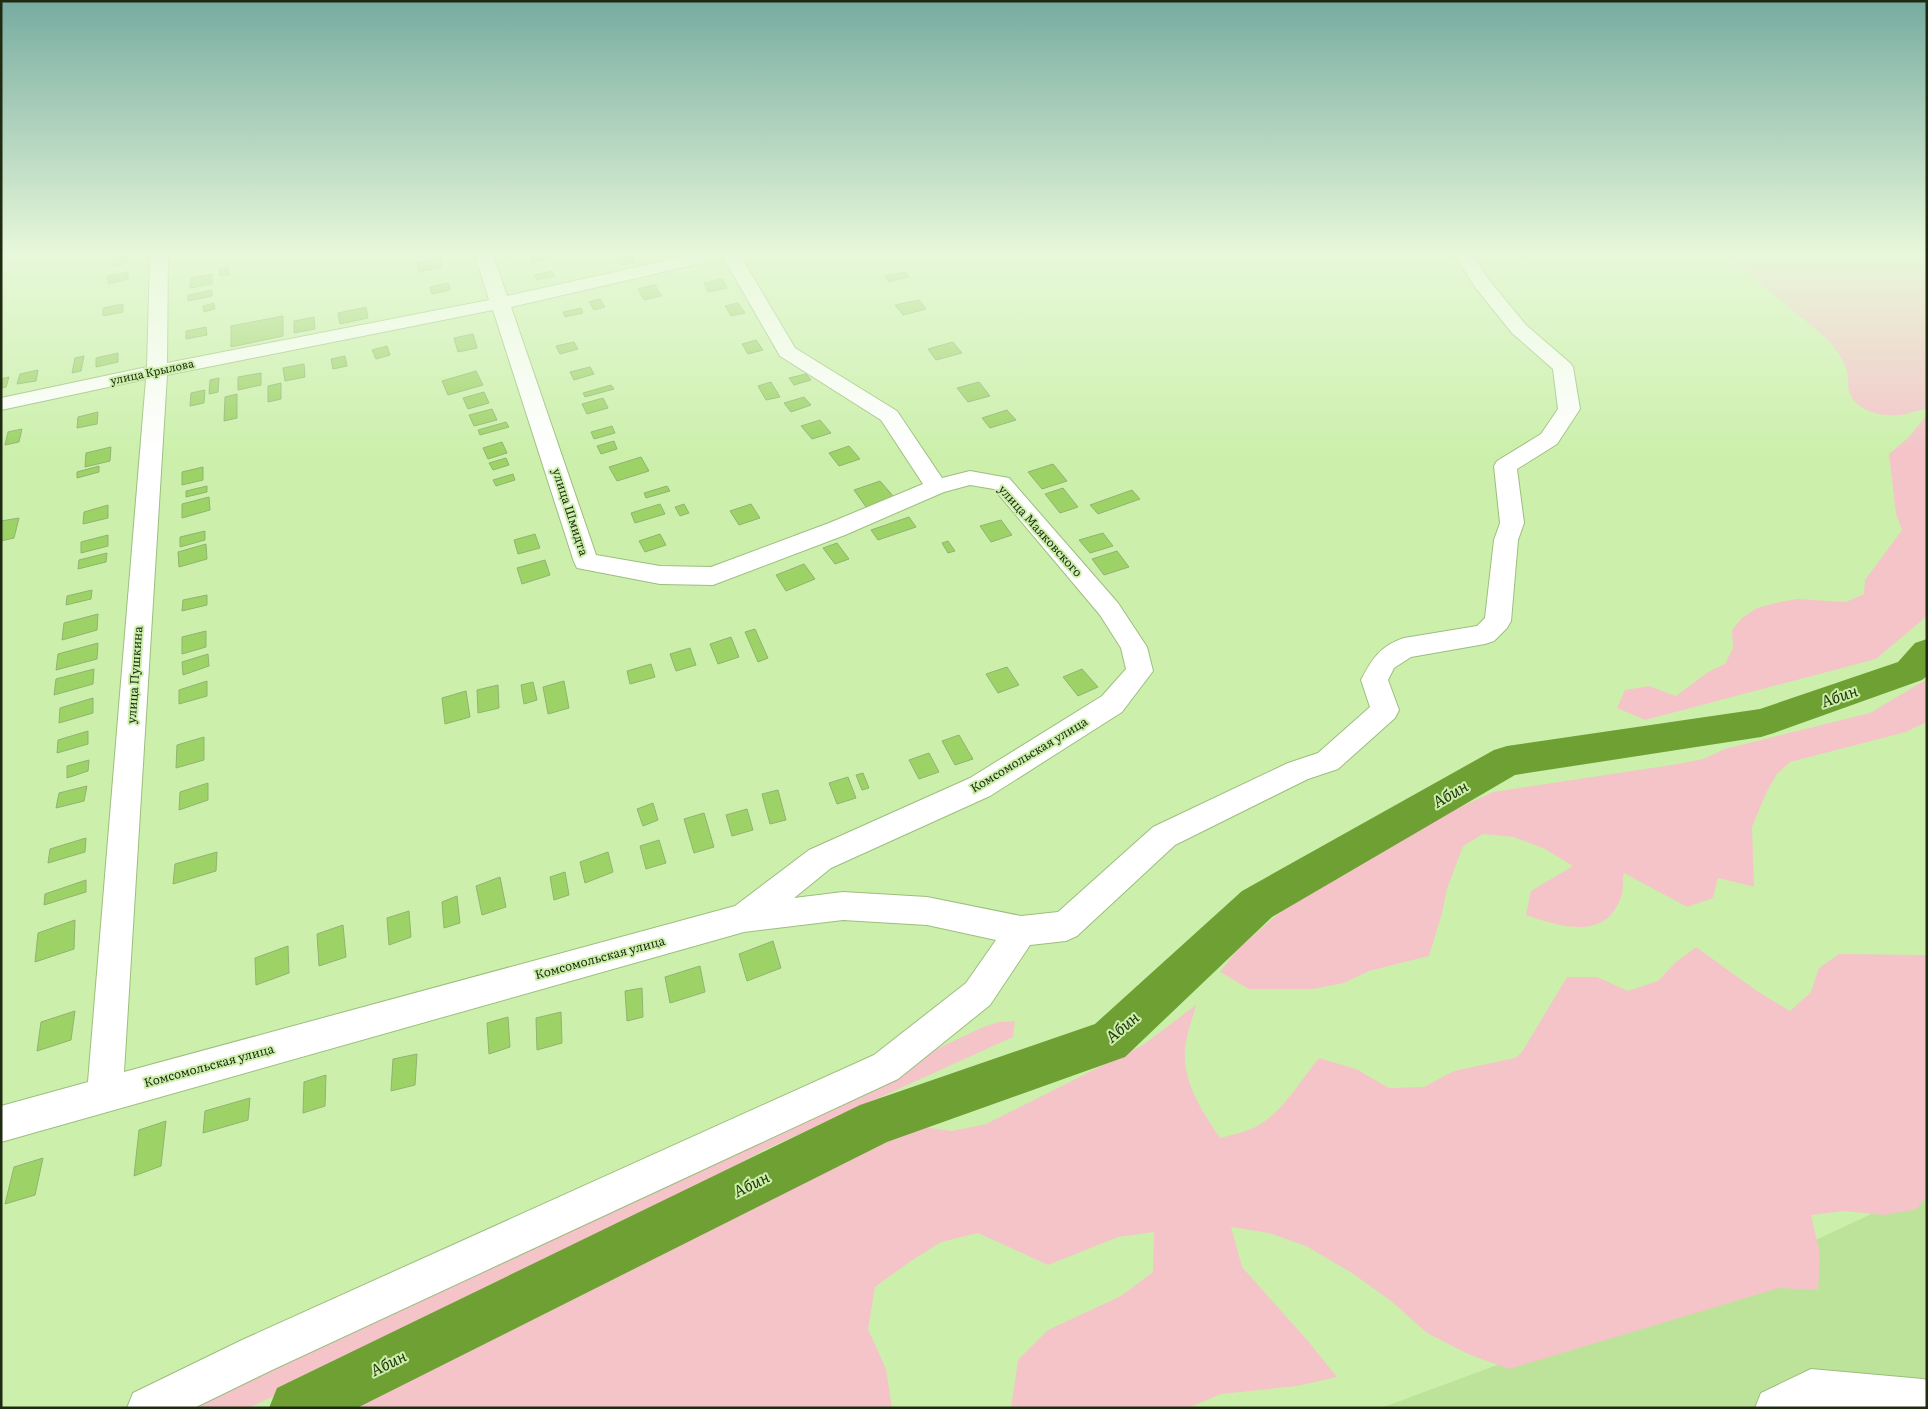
<svg xmlns="http://www.w3.org/2000/svg" width="1928" height="1409" viewBox="0 0 1928 1409" font-family="Literata,serif">
<rect width="100%" height="100%" fill="#ccf0ac"/>
<path fill="#bde39a" d="M 1927,1188 L 1927,1408 L 1381,1408 L 1745,1273 Z"/>
<g fill="#f4c4c9">
<path d="M 1726,255 L 1927,255 L 1927,409 C 1917,410 1909,414 1900,415 C 1883,417 1858,412 1850,394 C 1847,388 1849,378 1847,371 C 1843,358 1835,348 1826,338 Z"/>
<path d="M 1927,415 L 1927,616 L 1876,659 L 1645,720 L 1617,708 L 1625,690 L 1649,686 L 1676,696 L 1708,672 L 1725,664 L 1733,648 L 1732,630 L 1742,618 L 1757,608 L 1776,603 L 1797,599 L 1846,602 L 1864,594 L 1865,580 L 1902,530 L 1896,514 L 1889,454 L 1908,438 Z"/>
<path d="M 1927,679 L 1927,723 L 1922,724 L 1906,732 L 1790,762 L 1777,774 L 1767,791 L 1752,827 L 1754,887 L 1718,878 L 1713,898 L 1687,907 L 1624,873 C 1622,880 1624,890 1621,897 C 1606,942 1559,926 1526,915 L 1531,891 L 1573,866 L 1545,849 L 1514,837 L 1483,834 L 1463,846 L 1447,889 L 1442,913 L 1429,956 L 1369,971 L 1344,983 L 1313,989 L 1249,989 L 1220,972 L 1237,950 L 1303,892 L 1421,825 L 1493,792 L 1678,764 L 1703,759 L 1725,749 L 1870,713 Z"/>
<path d="M 1696,947 L 1757,991 L 1790,1011 L 1811,992 L 1819,968 L 1839,954 L 1927,955 L 1927,1195 L 1917,1209 L 1884,1215 L 1845,1211 L 1811,1215 L 1820,1254 L 1818,1290 L 1779,1288 L 1509,1369 L 1468,1354 L 1427,1333 L 1391,1301 L 1352,1273 L 1306,1246 L 1269,1233 L 1231,1227 L 1242,1267 L 1308,1341 L 1337,1377 L 1297,1386 L 1221,1394 L 1188,1408 L 1011,1408 L 1018,1360 L 1048,1330 L 1121,1296 L 1153,1272 L 1154,1232 L 1118,1237 L 1048,1265 L 978,1233 L 941,1242 L 908,1263 L 875,1287 L 868,1329 L 886,1369 L 892,1408 L 323,1408 L 916,1126 L 952,1131 L 986,1124 L 1143,1045 L 1196,1005 C 1193,1017 1188,1030 1186,1042 C 1179,1077 1202,1111 1220,1138 C 1230,1135 1241,1133 1251,1129 C 1280,1117 1299,1082 1319,1058 L 1356,1069 L 1389,1088 L 1424,1087 L 1454,1071 L 1515,1058 L 1522,1052 L 1567,977 L 1597,977 L 1628,991 L 1658,981 L 1675,963 Z"/>
<path d="M 1015,1021 L 1013,1037 L 764,1150 L 576,1252 L 249,1408 L 184,1408 L 983,1027 L 999,1022 Z"/>
</g>
<g fill="none" stroke-linecap="round" stroke-linejoin="round">
<path fill="#6ea033" fill-rule="evenodd" d="M 1927,639 L 1927,676 L 1922,680 L 1774,733 L 1761,737 L 1515,775 L 1272,917 L 1125,1057 L 887,1142 L 357,1408 L 269,1408 L 277,1388 L 860,1105 L 1095,1024 L 1242,891 L 1494,750 L 1507,746 L 1760,709 L 1898,662 L 1915,643 Z"/>
</g>
<g fill="#9dd267" stroke="#91b372">
<path d="M 545,255 L 546,260 L 531,263 L 530,258 Z"/>
<path d="M 632,255 L 635,262 L 620,265 L 616,256 Z"/>
<path d="M 127,256 L 127,263 L 113,266 L 113,259 Z"/>
<path d="M 440,259 L 442,268 L 419,272 L 417,263 Z"/>
<path d="M 228,267 L 229,274 L 220,276 L 219,269 Z"/>
<path d="M 552,271 L 554,276 L 537,280 L 535,275 Z"/>
<path d="M 128,272 L 128,279 L 108,284 L 108,276 Z"/>
<path d="M 905,272 L 909,277 L 889,282 L 885,276 Z"/>
<path d="M 212,274 L 212,284 L 190,288 L 191,278 Z"/>
<path d="M 722,279 L 727,288 L 708,292 L 704,283 Z"/>
<path d="M 448,283 L 450,290 L 432,294 L 430,287 Z"/>
<path d="M 655,285 L 661,296 L 644,300 L 638,289 Z"/>
<path d="M 212,290 L 212,296 L 188,301 L 188,295 Z"/>
<path d="M 600,299 L 605,307 L 594,310 L 589,302 Z"/>
<path d="M 919,300 L 926,309 L 903,315 L 895,305 Z"/>
<path d="M 214,303 L 215,309 L 204,312 L 203,306 Z"/>
<path d="M 738,303 L 745,313 L 731,316 L 725,306 Z"/>
<path d="M 123,304 L 123,312 L 103,316 L 103,308 Z"/>
<path d="M 366,307 L 368,318 L 340,324 L 338,313 Z"/>
<path d="M 581,308 L 583,313 L 565,317 L 563,312 Z"/>
<path d="M 283,316 L 283,336 L 231,347 L 231,326 Z"/>
<path d="M 314,317 L 315,329 L 294,333 L 294,321 Z"/>
<path d="M 206,327 L 207,335 L 186,339 L 186,331 Z"/>
<path d="M 473,334 L 477,348 L 458,352 L 454,338 Z"/>
<path d="M 756,340 L 763,350 L 748,354 L 742,344 Z"/>
<path d="M 574,342 L 578,349 L 560,354 L 556,346 Z"/>
<path d="M 953,342 L 962,353 L 936,360 L 928,349 Z"/>
<path d="M 387,346 L 390,355 L 376,359 L 372,350 Z"/>
<path d="M 118,353 L 118,362 L 96,367 L 96,358 Z"/>
<path d="M 84,356 L 81,371 L 72,373 L 75,358 Z"/>
<path d="M 345,356 L 347,366 L 333,369 L 331,359 Z"/>
<path d="M 304,364 L 305,377 L 285,381 L 283,368 Z"/>
<path d="M 590,367 L 594,374 L 574,380 L 570,372 Z"/>
<path d="M 38,370 L 36,381 L 17,384 L 20,374 Z"/>
<path d="M 476,371 L 483,385 L 448,395 L 442,381 Z"/>
<path d="M 261,373 L 261,385 L 238,390 L 238,377 Z"/>
<path d="M 806,374 L 811,380 L 794,385 L 789,378 Z"/>
<path d="M 9,377 L 6,387 L 1,388 L 1,379 Z"/>
<path d="M 219,378 L 218,392 L 209,394 L 210,380 Z"/>
<path d="M 771,382 L 780,397 L 766,400 L 758,386 Z"/>
<path d="M 979,382 L 990,396 L 968,402 L 957,388 Z"/>
<path d="M 281,383 L 281,399 L 268,402 L 268,386 Z"/>
<path d="M 611,385 L 614,389 L 585,397 L 583,393 Z"/>
<path d="M 205,390 L 204,403 L 190,406 L 191,393 Z"/>
<path d="M 484,392 L 489,403 L 468,409 L 463,398 Z"/>
<path d="M 237,394 L 237,418 L 224,421 L 225,397 Z"/>
<path d="M 804,397 L 811,405 L 791,412 L 784,403 Z"/>
<path d="M 603,398 L 608,408 L 587,414 L 582,404 Z"/>
<path d="M 492,409 L 497,420 L 474,426 L 469,415 Z"/>
<path d="M 1007,410 L 1016,420 L 990,428 L 982,418 Z"/>
<path d="M 98,412 L 97,424 L 77,428 L 78,417 Z"/>
<path d="M 820,420 L 831,433 L 812,439 L 801,426 Z"/>
<path d="M 506,422 L 509,427 L 480,435 L 478,430 Z"/>
<path d="M 612,426 L 615,433 L 594,439 L 591,432 Z"/>
<path d="M 22,429 L 19,442 L 5,445 L 8,432 Z"/>
<path d="M 614,441 L 617,449 L 601,454 L 597,446 Z"/>
<path d="M 502,442 L 507,453 L 488,459 L 483,448 Z"/>
<path d="M 849,446 L 860,459 L 839,466 L 829,453 Z"/>
<path d="M 111,447 L 110,461 L 85,467 L 86,453 Z"/>
<path d="M 641,457 L 649,471 L 617,481 L 609,467 Z"/>
<path d="M 506,458 L 509,465 L 493,470 L 489,463 Z"/>
<path d="M 1053,464 L 1067,481 L 1042,489 L 1028,472 Z"/>
<path d="M 99,466 L 99,472 L 77,478 L 77,472 Z"/>
<path d="M 203,467 L 203,480 L 182,485 L 182,472 Z"/>
<path d="M 513,474 L 515,480 L 496,486 L 493,480 Z"/>
<path d="M 880,481 L 894,497 L 866,507 L 854,490 Z"/>
<path d="M 207,486 L 207,492 L 186,497 L 186,491 Z"/>
<path d="M 667,486 L 670,491 L 646,498 L 644,493 Z"/>
<path d="M 1063,488 L 1078,507 L 1060,513 L 1045,494 Z"/>
<path d="M 1132,490 L 1140,499 L 1098,514 L 1090,505 Z"/>
<path d="M 209,497 L 210,510 L 182,518 L 182,504 Z"/>
<path d="M 660,504 L 665,514 L 635,523 L 631,513 Z"/>
<path d="M 684,504 L 689,513 L 680,516 L 675,507 Z"/>
<path d="M 751,504 L 760,518 L 739,525 L 730,511 Z"/>
<path d="M 108,505 L 108,518 L 83,524 L 84,512 Z"/>
<path d="M 909,517 L 916,527 L 878,540 L 871,530 Z"/>
<path d="M 19,518 L 14,538 L 1,541 L 1,521 Z"/>
<path d="M 1001,520 L 1012,535 L 991,542 L 980,526 Z"/>
<path d="M 205,531 L 205,540 L 180,547 L 180,537 Z"/>
<path d="M 1103,533 L 1113,546 L 1090,553 L 1079,540 Z"/>
<path d="M 535,534 L 540,548 L 518,554 L 514,540 Z"/>
<path d="M 660,534 L 666,545 L 645,552 L 639,541 Z"/>
<path d="M 108,535 L 108,546 L 81,553 L 81,542 Z"/>
<path d="M 948,541 L 955,551 L 948,553 L 942,543 Z"/>
<path d="M 837,543 L 849,559 L 835,564 L 823,548 Z"/>
<path d="M 206,544 L 207,559 L 179,567 L 178,552 Z"/>
<path d="M 1117,551 L 1129,567 L 1104,575 L 1092,559 Z"/>
<path d="M 107,553 L 106,562 L 78,569 L 79,560 Z"/>
<path d="M 545,560 L 550,575 L 522,584 L 517,568 Z"/>
<path d="M 804,564 L 815,579 L 786,591 L 776,575 Z"/>
<path d="M 92,590 L 91,599 L 66,605 L 67,596 Z"/>
<path d="M 207,595 L 207,605 L 182,611 L 183,600 Z"/>
<path d="M 98,614 L 97,630 L 62,640 L 64,623 Z"/>
<path d="M 755,629 L 768,658 L 758,662 L 745,632 Z"/>
<path d="M 206,631 L 206,647 L 182,654 L 182,637 Z"/>
<path d="M 731,637 L 739,657 L 718,664 L 710,644 Z"/>
<path d="M 98,643 L 97,659 L 56,670 L 58,654 Z"/>
<path d="M 690,648 L 696,665 L 676,671 L 670,654 Z"/>
<path d="M 208,654 L 209,666 L 183,675 L 182,662 Z"/>
<path d="M 651,664 L 655,677 L 630,684 L 627,671 Z"/>
<path d="M 1007,667 L 1019,685 L 998,693 L 986,674 Z"/>
<path d="M 94,669 L 93,684 L 54,695 L 56,679 Z"/>
<path d="M 1082,669 L 1098,687 L 1078,696 L 1063,677 Z"/>
<path d="M 207,681 L 207,696 L 179,704 L 179,690 Z"/>
<path d="M 564,681 L 569,708 L 548,714 L 543,687 Z"/>
<path d="M 533,682 L 537,700 L 524,704 L 521,685 Z"/>
<path d="M 498,685 L 499,708 L 478,713 L 477,690 Z"/>
<path d="M 466,691 L 470,717 L 445,724 L 442,698 Z"/>
<path d="M 93,698 L 93,713 L 59,723 L 60,708 Z"/>
<path d="M 88,731 L 88,744 L 57,753 L 58,740 Z"/>
<path d="M 959,735 L 973,759 L 955,765 L 942,741 Z"/>
<path d="M 204,737 L 204,760 L 176,768 L 177,745 Z"/>
<path d="M 929,753 L 939,772 L 919,779 L 909,760 Z"/>
<path d="M 89,760 L 88,771 L 67,778 L 67,766 Z"/>
<path d="M 863,773 L 869,788 L 862,790 L 856,775 Z"/>
<path d="M 848,777 L 856,798 L 837,804 L 829,783 Z"/>
<path d="M 208,783 L 208,800 L 179,810 L 180,792 Z"/>
<path d="M 87,786 L 84,801 L 56,808 L 59,793 Z"/>
<path d="M 778,790 L 786,820 L 770,824 L 762,794 Z"/>
<path d="M 653,803 L 658,820 L 643,826 L 637,809 Z"/>
<path d="M 747,809 L 753,830 L 732,836 L 726,815 Z"/>
<path d="M 704,813 L 714,847 L 694,853 L 684,819 Z"/>
<path d="M 86,838 L 85,852 L 48,863 L 50,849 Z"/>
<path d="M 659,840 L 666,863 L 646,869 L 640,846 Z"/>
<path d="M 217,852 L 216,871 L 173,884 L 175,864 Z"/>
<path d="M 608,852 L 613,872 L 585,883 L 580,862 Z"/>
<path d="M 565,872 L 569,895 L 554,900 L 550,877 Z"/>
<path d="M 500,877 L 506,907 L 482,915 L 476,886 Z"/>
<path d="M 86,880 L 86,892 L 44,905 L 45,894 Z"/>
<path d="M 457,896 L 460,923 L 444,928 L 442,902 Z"/>
<path d="M 409,911 L 411,937 L 389,945 L 387,918 Z"/>
<path d="M 75,920 L 74,949 L 35,962 L 38,933 Z"/>
<path d="M 343,925 L 346,957 L 319,966 L 317,934 Z"/>
<path d="M 773,941 L 781,968 L 747,981 L 739,954 Z"/>
<path d="M 288,946 L 289,973 L 256,985 L 255,958 Z"/>
<path d="M 700,966 L 705,992 L 670,1003 L 665,977 Z"/>
<path d="M 642,988 L 643,1017 L 627,1021 L 625,991 Z"/>
<path d="M 75,1011 L 71,1040 L 37,1051 L 41,1022 Z"/>
<path d="M 561,1012 L 562,1043 L 537,1050 L 536,1018 Z"/>
<path d="M 508,1017 L 510,1047 L 489,1054 L 487,1023 Z"/>
<path d="M 417,1054 L 415,1085 L 391,1091 L 393,1059 Z"/>
<path d="M 326,1075 L 325,1106 L 303,1113 L 304,1082 Z"/>
<path d="M 250,1098 L 248,1120 L 203,1133 L 205,1111 Z"/>
<path d="M 166,1121 L 161,1166 L 134,1176 L 139,1130 Z"/>
<path d="M 43,1158 L 35,1195 L 5,1204 L 14,1167 Z"/>
</g>
<g fill="none" stroke-linecap="round" stroke-linejoin="round">
<g stroke="#9cbe7d" stroke-width="2">
<g id="minor">
<path d="M 150,255 L 168,255 L 167,363 L 489,300 L 475,255 L 493,255 L 507,296 L 691,255 L 740,255 L 795,348 L 897,411 L 942,478 L 970,471 L 1009,478 L 1118,603 L 1147,647 L 1153,671 L 1122,712 L 990,796 L 831,868 L 794,898 L 843,892 L 927,897 L 1021,916 L 1058,912 L 1153,827 L 1288,763 L 1318,753 L 1370,707 L 1361,680 C 1372,659 1380,646 1404,638 L 1477,626 L 1485,618 L 1494,540 L 1500,523 L 1494,466 L 1497,461 L 1541,434 L 1558,409 L 1553,369 L 1512,333 L 1475,287 L 1455,255 L 1473,255 L 1489,280 L 1526,325 L 1570,363 L 1573,367 L 1580,409 L 1557,444 L 1517,469 L 1524,523 L 1518,540 L 1511,621 L 1507,628 L 1494,641 L 1485,644 L 1411,657 L 1394,668 L 1388,680 L 1399,710 L 1395,718 L 1338,769 L 1308,779 L 1175,845 L 1077,936 L 1066,941 L 1030,945 L 990,1005 L 898,1079 L 272,1370 L 194,1408 L 127,1408 L 133,1393 L 242,1340 L 874,1055 L 966,983 L 996,940 L 927,925 L 843,920 L 744,932 L 1,1142 L 1,1106 L 88,1082 L 146,379 L 1,410 L 1,398 L 147,367 ZM 723,257 L 780,356 L 881,420 L 923,484 L 829,523 L 711,567 L 660,566 L 596,555 L 511,307 L 715,260 ZM 493,310 L 574,562 L 577,568 L 660,584 L 713,585 L 845,535 L 944,492 L 970,485 L 994,489 L 1100,615 L 1121,648 L 1126,669 L 1102,696 L 970,778 L 809,850 L 735,906 L 124,1072 L 167,375 Z"/>
<path d="M 1811,1369 L 1923,1379 L 1927,1380 L 1927,1408 L 1755,1408 L 1761,1393 Z"/>
</g>
</g>
<use href="#minor" fill="#fff" fill-rule="evenodd"/>
</g>
<linearGradient id="sky" x2="0" y2="1"><stop stop-color="#77aca0"/><stop offset="0.56" stop-color="#e8f8da"/><stop offset="1" stop-color="#e8f8da" stop-opacity="0"/></linearGradient>
<rect width="1928" height="452" fill="url(#sky)"/>
<g text-anchor="middle" stroke-width="4" stroke-linejoin="round" paint-order="stroke">
<g font-size="11" fill="#1e2b11" stroke="#ccf0ac">
<text transform="translate(152 372) rotate(-12)" y="4">улица Крылова</text>
</g>
<g font-size="12" fill="#1e2b11" stroke="#ccf0ac">
<text transform="translate(570 512) rotate(72)" y="4">улица Шмидта</text>
<text transform="translate(1040 531) rotate(48)" y="4">улица Маяковского</text>
<text transform="translate(135 675) rotate(-86)" y="4">улица Пушкина</text>
<text transform="translate(1029 755) rotate(-31)" y="4">Комсомольская улица</text>
<text transform="translate(600 958) rotate(-15)" y="4">Комсомольская улица</text>
<text transform="translate(209 1066) rotate(-15)" y="4">Комсомольская улица</text>
</g>
<g font-size="16" font-style="italic" fill="#24380c" stroke="#ccf0ac">
<text transform="translate(1839 696) rotate(-19)" y="6">Абин</text>
<text transform="translate(1450 794) rotate(-30)" y="6">Абин</text>
<text transform="translate(1122 1027) rotate(-40)" y="6">Абин</text>
<text transform="translate(751 1184) rotate(-26)" y="6">Абин</text>
<text transform="translate(388 1363) rotate(-26)" y="6">Абин</text>
</g>
</g>
<rect width="1928" height="1409" fill="none" stroke="#1e2b11" stroke-width="5"/>
</svg>
